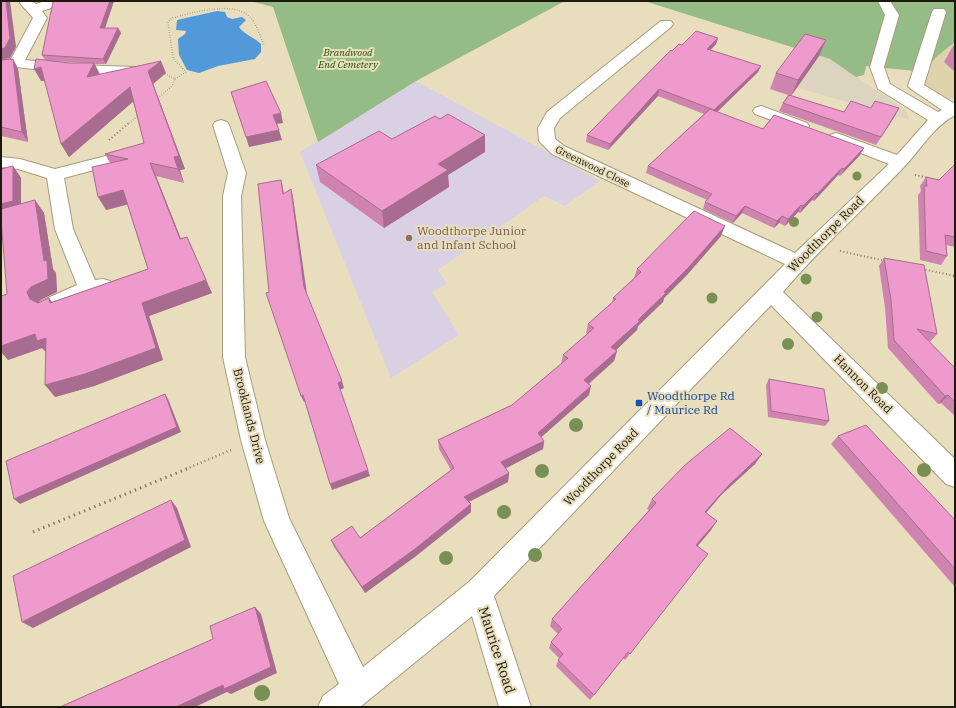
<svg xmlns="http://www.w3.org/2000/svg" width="956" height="708" viewBox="0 0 956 708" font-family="'IBM Plex Serif',serif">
<rect width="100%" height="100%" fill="#e8debd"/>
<path fill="#dfd3ac" d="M 955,42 L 955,98 L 948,99 L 925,85 L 924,72 L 936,57 Z"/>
<path fill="#ddd4bf" d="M 798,50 L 830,59 L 906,110 L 909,120 L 774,81 Z"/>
<path fill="#dad0e4" d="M 416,81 L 600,181 L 565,206 L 544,196 L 438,270 L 447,284 L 432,292 L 459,335 L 391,378 L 300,152 Z"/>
<g fill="#95bc86">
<path d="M 250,1 L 565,1 L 416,81 L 318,142 L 273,7 Z"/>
<path d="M 644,1 L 955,1 L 955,42 L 936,57 L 924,72 L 866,66 L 864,75 L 856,77 L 830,59 Z"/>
</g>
<path fill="#5199d8" d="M 217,11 L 225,12 L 227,17 L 232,19 L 242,17 L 246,20 L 239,27 C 245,35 254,37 261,44 L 261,52 L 255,59 L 218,66 L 199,73 L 187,70 L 179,55 L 178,39 L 185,34 L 186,31 L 176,30 L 177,20 Z"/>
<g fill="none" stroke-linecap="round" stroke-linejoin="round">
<g stroke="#a69d7e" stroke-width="2">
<g id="minor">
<path d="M 21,1 L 32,1 L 36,4 L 45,1 L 64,1 L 63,4 L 42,11 L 47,18 L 25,60 L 76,65 L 137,67 L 142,68 L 144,71 L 142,74 L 137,75 L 76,74 L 16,67 L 1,69 L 1,61 L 11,59 L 33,18 C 29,12 24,9 20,3 Z"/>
<path d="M 878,1 L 890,1 L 899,15 L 884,67 L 890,84 L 938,112 L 942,110 L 911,89 L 908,86 L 932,12 L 934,9 L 944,9 L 946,12 L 924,85 L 955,104 L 955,115 C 933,127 919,152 902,169 C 863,210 820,248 783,292 L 955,459 L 955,487 L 946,484 L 771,305 L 494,596 L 531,707 L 499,707 L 472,616 L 360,707 L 318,707 L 323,696 L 339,684 L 264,521 L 241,440 L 223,357 L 223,196 L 228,173 L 213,125 L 215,122 L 221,120 L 227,122 L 229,125 L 246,173 L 241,196 L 245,357 L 265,440 L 289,518 L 363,667 L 469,582 L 785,264 L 552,154 L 539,141 L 538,128 L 547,112 L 661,21 L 671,21 L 673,24 L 671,27 L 560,118 L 554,128 L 555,139 L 564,146 L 795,253 L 889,164 L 830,141 L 828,138 L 830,135 L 836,133 L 842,135 L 897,155 L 928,120 L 878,89 L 870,67 L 885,15 Z"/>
<path d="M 761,106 L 807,123 L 809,126 L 807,129 L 801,131 L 755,114 L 753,111 L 755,108 Z"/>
<path d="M 137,148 L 143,149 L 145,153 L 143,157 L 64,178 L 73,229 L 95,280 L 103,279 L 110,281 L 113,286 L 110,291 L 91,295 L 48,314 L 41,311 L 38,306 L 41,301 L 77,285 L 55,229 L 47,178 L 18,169 L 1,167 L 1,157 L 20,159 L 55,169 Z"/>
</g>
</g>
<g stroke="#847e67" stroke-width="1.5" stroke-dasharray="0.5 2" stroke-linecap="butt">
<path d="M 175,79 L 186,72 L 173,58 L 168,22 L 172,18 C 192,13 233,0 250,17 C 257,25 260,36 264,45"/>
<path d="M 156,100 L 172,86 L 175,79 L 164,73"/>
<path d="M 129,123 L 139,115"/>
</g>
<g stroke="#847e67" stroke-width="2" stroke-dasharray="1 2.5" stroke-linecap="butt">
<path d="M 109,140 L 130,122"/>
<path d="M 915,175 L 929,178"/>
<path d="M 840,251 L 886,261"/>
<path d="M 922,269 L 955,276"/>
</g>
<g stroke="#847e67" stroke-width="2.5" stroke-dasharray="1 3" stroke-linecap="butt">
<path d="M 953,276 L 955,276"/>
<path d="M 186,469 L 231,450"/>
</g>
<path stroke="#847e67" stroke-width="3" stroke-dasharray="1.5 4" stroke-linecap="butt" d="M 33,532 L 189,468"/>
<use href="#minor" fill="#fff" fill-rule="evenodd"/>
</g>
<g fill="#799055">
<circle cx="857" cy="176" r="4.5"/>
<circle cx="794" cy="222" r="5"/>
<circle cx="806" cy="279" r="5.5"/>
<circle cx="712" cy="298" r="5.5"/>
<circle cx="817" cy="317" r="5.5"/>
<circle cx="788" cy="344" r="6"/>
<circle cx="882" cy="388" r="6"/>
<circle cx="576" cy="425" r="7"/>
<circle cx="924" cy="470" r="7"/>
<circle cx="542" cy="471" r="7"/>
<circle cx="504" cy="512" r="7"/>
<circle cx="535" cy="555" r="7"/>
<circle cx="446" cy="558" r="7"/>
<circle cx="262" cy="693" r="8"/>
</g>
<g fill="#ce84af" fill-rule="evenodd">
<path d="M 57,1 L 114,1 L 105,28 L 118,28 L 121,33 L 106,64 L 95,64 L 100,74 L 166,73 L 153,84 L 185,169 L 180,170 L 184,183 L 156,176 L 181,239 L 212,293 L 149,316 L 163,360 L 94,386 L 55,397 L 45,351 L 42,348 L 8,360 L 7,294 L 13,166 L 21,178 L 21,204 L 35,200 L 44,213 L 53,269 L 56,273 L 57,292 L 40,300 L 39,302 L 52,302 L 148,269 L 127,204 L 106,210 L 110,163 L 105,154 L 144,143 L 133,101 L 69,157 L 61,144 L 45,81 L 41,81 L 45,60 L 42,55 ZM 54,61 L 84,63 L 69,63 Z"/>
<path d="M 718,38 L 716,44 L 711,50 L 758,72 L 717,112 L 763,129 L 860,155 L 840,176 L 838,175 L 814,201 L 812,200 L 800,213 L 798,212 L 785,226 L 779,223 L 774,228 L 742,213 L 733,223 L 703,209 L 705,202 L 707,200 L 646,173 L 648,166 L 704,114 L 658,96 L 608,150 L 586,142 L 587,135 L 672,51 L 682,45 Z"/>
<path d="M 826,40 L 819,56 L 791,96 L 844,112 L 871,108 L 899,108 L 876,145 L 779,111 L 783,103 L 788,95 L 770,89 L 776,73 Z"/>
<path d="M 953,46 L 955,46 L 955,72 L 944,62 Z"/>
<path d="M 13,59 L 18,69 L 28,142 L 1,136 L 1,60 Z"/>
<path d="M 392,139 L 485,152 L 448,175 L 449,187 L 384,228 L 320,182 L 316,165 Z"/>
<path d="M 955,164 L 955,247 L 946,245 L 947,256 L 941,265 L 920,260 L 918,195 L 921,191 L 920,186 L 926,177 L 939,180 Z"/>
<path d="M 721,236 L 686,276 L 664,298 L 663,302 L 638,326 L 637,330 L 615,350 L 617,351 L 614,361 L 589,384 L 589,395 L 541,437 L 544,441 L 543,449 L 505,468 L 509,473 L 508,482 L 469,502 L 471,504 L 471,512 L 416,556 L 365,593 L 334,547 L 331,540 L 360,538 L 451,470 L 439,449 L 438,440 L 512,405 L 561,364 L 563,355 L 587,334 L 586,333 L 588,324 L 612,303 L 613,298 L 634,278 L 637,269 Z"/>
<path d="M 884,258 L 937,334 L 931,341 L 928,341 L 955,368 L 955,416 L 941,403 L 938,404 L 888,348 L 885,308 L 879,266 Z"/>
<path d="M 769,379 L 829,421 L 825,426 L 768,417 L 766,385 Z"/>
<path d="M 838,436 L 955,520 L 955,587 L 831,444 Z"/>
<path d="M 762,454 L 755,464 L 722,494 L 706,513 L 711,530 L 697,546 L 708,554 L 625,660 L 623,658 L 590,700 L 556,666 L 559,658 L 549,648 L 551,642 L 558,634 L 550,626 L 552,619 L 649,510 L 647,509 L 652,499 Z"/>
</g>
<g fill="#a76c8f">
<path d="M 6,1 L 10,1 L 16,47 L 10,58 L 1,60 L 1,49 Z"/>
<path d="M 110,1 L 114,1 L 103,34 L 100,28 Z"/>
<path d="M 118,28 L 121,33 L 106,64 L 103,59 Z"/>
<path d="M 718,38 L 716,44 L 705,55 L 707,49 Z"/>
<path d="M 826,40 L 819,56 L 791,96 L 798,80 Z"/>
<path d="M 13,59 L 18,69 L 28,142 L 22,132 Z"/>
<path d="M 161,61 L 166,73 L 153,84 L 185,169 L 180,170 L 184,183 L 178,169 L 148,71 Z"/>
<path d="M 94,63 L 100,76 L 87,77 Z"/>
<path d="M 761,66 L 758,72 L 712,117 L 714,110 Z"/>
<path d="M 41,67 L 48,80 L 41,81 L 34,69 Z"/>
<path d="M 130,87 L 135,100 L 69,157 L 61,144 Z"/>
<path d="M 659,89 L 658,96 L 608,150 L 610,144 Z"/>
<path d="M 899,108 L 895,116 L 876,145 L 881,137 Z"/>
<path d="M 281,113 L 283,123 L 276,124 L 273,115 Z"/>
<path d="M 279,130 L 282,140 L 249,147 L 246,137 Z"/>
<path d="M 485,135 L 485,152 L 448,175 L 449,187 L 384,228 L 382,211 L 438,164 Z"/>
<path d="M 864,148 L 860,155 L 840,176 L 844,169 Z"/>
<path d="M 150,163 L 156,176 L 186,252 L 180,239 Z"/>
<path d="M 13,166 L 21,178 L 21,212 L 1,217 L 1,204 Z"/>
<path d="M 842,168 L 838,175 L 814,201 L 817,194 Z"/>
<path d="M 281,180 L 283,188 L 285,201 L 283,194 Z"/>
<path d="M 291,189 L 293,197 L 307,294 L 304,287 Z"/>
<path d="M 123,190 L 130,204 L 106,210 L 98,197 Z"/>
<path d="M 816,193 L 812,200 L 800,213 L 803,206 Z"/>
<path d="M 35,200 L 44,213 L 53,269 L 56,273 L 57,292 L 40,300 L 37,305 L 30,299 L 27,292 L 44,261 Z"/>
<path d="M 801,205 L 798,212 L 785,226 L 788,219 Z"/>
<path d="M 745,206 L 742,213 L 733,223 L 736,216 Z"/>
<path d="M 782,216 L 779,223 L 774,228 L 777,221 Z"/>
<path d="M 725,226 L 721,236 L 686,276 L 664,298 L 663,302 L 638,326 L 637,330 L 609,357 L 611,347 L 638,320 Z"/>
<path d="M 187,237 L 212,293 L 149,316 L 163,360 L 94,386 L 55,397 L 45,385 L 142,303 Z"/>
<path d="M 49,298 L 59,311 L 50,303 Z"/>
<path d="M 35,334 L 46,338 L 47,353 L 42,348 L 8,360 L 1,352 L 1,346 Z"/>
<path d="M 617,351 L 614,361 L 582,389 L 584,380 Z"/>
<path d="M 342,381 L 344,388 L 340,390 L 338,383 Z"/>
<path d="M 591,386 L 589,395 L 537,441 L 538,433 Z"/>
<path d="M 165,394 L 168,399 L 181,432 L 20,504 L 14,499 Z"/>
<path d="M 303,395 L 305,402 L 304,402 L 301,396 Z"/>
<path d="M 948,395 L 941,403 L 938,404 L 945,396 Z"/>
<path d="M 544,441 L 543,449 L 501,471 L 501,462 Z"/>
<path d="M 762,454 L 755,464 L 722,494 L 699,521 L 705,512 L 729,485 Z"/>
<path d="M 368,470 L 370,476 L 332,490 L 330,484 Z"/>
<path d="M 509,473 L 508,482 L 464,504 L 464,497 Z"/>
<path d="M 171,500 L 177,508 L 191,547 L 33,628 L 22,622 Z"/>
<path d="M 471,504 L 471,512 L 416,556 L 365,593 L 362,587 Z"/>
<path d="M 717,521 L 711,530 L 691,554 L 696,545 Z"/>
<path d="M 255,607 L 261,614 L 277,673 L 231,694 L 227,692 L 195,707 L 176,707 Z"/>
</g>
<g fill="#ef9acc" stroke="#a76c8f">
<path d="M 1,1 L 6,1 L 10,38 L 5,48 L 1,49 Z"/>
<path d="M 57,1 L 110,1 L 100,28 L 118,28 L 103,59 L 42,55 L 53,2 Z"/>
<path d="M 696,31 L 718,38 L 707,49 L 761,66 L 714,110 L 659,89 L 610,144 L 587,135 L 671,50 L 672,51 L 679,44 L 682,45 Z"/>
<path d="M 805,34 L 826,40 L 798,80 L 776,73 Z"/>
<path d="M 13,59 L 22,132 L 1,127 L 1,60 Z"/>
<path d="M 36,59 L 69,63 L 94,63 L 87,77 L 161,61 L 148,71 L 179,156 L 174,157 L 178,169 L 150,163 L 180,239 L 187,237 L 206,280 L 142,303 L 156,348 L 85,374 L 45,385 L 46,338 L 37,341 L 35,334 L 1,346 L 1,296 L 7,294 L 1,220 L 1,209 L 35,200 L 44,261 L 47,260 L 48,279 L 31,287 L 27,292 L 30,299 L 38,303 L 49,298 L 50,303 L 148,269 L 123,190 L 98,197 L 92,167 L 128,159 L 105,154 L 144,143 L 130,87 L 61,144 L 41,67 L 34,69 Z"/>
<path d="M 266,81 L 281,113 L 273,115 L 279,130 L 246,137 L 231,92 Z"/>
<path d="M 789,95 L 844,112 L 851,101 L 871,108 L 875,101 L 899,108 L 881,137 L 783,103 Z"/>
<path d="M 710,109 L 763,129 L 774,115 L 864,148 L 844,169 L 842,168 L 817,194 L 816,193 L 803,206 L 801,205 L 788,219 L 782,216 L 777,221 L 745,206 L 736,216 L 705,202 L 712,194 L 648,166 Z"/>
<path d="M 448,114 L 485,135 L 438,164 L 448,170 L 382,211 L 316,165 L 379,131 L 392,139 L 435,116 L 440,119 Z"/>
<path d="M 955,164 L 955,237 L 945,235 L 947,256 L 926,251 L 924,186 L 927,186 L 926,177 L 939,180 Z"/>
<path d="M 13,166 L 13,201 L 1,204 L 1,169 Z"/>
<path d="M 281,180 L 283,194 L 291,189 L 304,287 L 342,381 L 338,383 L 368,470 L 330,484 L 303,395 L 301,396 L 266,293 L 269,292 L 258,184 Z"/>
<path d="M 694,211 L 725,226 L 689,267 L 664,292 L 666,293 L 638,320 L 640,321 L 611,347 L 617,351 L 584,380 L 591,386 L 538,433 L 544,441 L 501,462 L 509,473 L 464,497 L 471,504 L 415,549 L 362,587 L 331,540 L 352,526 L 360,538 L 454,468 L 438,440 L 512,405 L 568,358 L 563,355 L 594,328 L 588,324 L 616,299 L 613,298 L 641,272 L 637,269 Z"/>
<path d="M 884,258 L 924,265 L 937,334 L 917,329 L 955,368 L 955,402 L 948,395 L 945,396 L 894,340 L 891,300 Z"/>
<path d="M 769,379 L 824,389 L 829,421 L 771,411 Z"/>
<path d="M 165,394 L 177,427 L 14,499 L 6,461 Z"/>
<path d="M 866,425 L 955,520 L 955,569 L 838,436 Z"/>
<path d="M 730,428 L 762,454 L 729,485 L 705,512 L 717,521 L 696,545 L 708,554 L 630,654 L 628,652 L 594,695 L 558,660 L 563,654 L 551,642 L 562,629 L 552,619 L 656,503 L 652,499 L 685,465 Z"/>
<path d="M 171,500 L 185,540 L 22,622 L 13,576 Z"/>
<path d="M 255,607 L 271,667 L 224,689 L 223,685 L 176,707 L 60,707 L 213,639 L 210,626 Z"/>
</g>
<circle fill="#8d6e63" stroke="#e8debd" stroke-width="1.5" cx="409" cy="238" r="4"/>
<rect fill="#1a4fb4" stroke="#e8debd" stroke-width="1.5" x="635" y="399" width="8" height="8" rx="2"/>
<g text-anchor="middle" stroke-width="4" stroke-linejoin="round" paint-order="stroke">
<g font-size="10" font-style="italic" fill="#1e5100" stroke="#e8debd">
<text x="348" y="56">Brandwood<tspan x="348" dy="12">End Cemetery</tspan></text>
</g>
<g font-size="10" fill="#1c190d" stroke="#e8debd">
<text transform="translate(593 166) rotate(26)" y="4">Greenwood Close</text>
</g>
<g font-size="12" fill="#785e54" stroke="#e8debd" text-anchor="start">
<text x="417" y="235">Woodthorpe Junior<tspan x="417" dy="14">and Infant School</tspan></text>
</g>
<g font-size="12" fill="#1c190d" stroke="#e8debd">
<text transform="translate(826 234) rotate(-45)" y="4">Woodthorpe Road</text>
<text transform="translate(863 384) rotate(45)" y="4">Hannon Road</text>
<text transform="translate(249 416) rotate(76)" y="4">Brooklands Drive</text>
<text transform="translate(601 467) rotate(-46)" y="4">Woodthorpe Road</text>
</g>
<g font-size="12" fill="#164399" stroke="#e8debd" text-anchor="start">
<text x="647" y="400">Woodthorpe Rd<tspan x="647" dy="14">/ Maurice Rd</tspan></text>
</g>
<g font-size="14" fill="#1c190d" stroke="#e8debd">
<text transform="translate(497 650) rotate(72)" y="5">Maurice Road</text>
</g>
</g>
<rect width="956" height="708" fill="none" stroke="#1c190d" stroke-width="4"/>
</svg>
